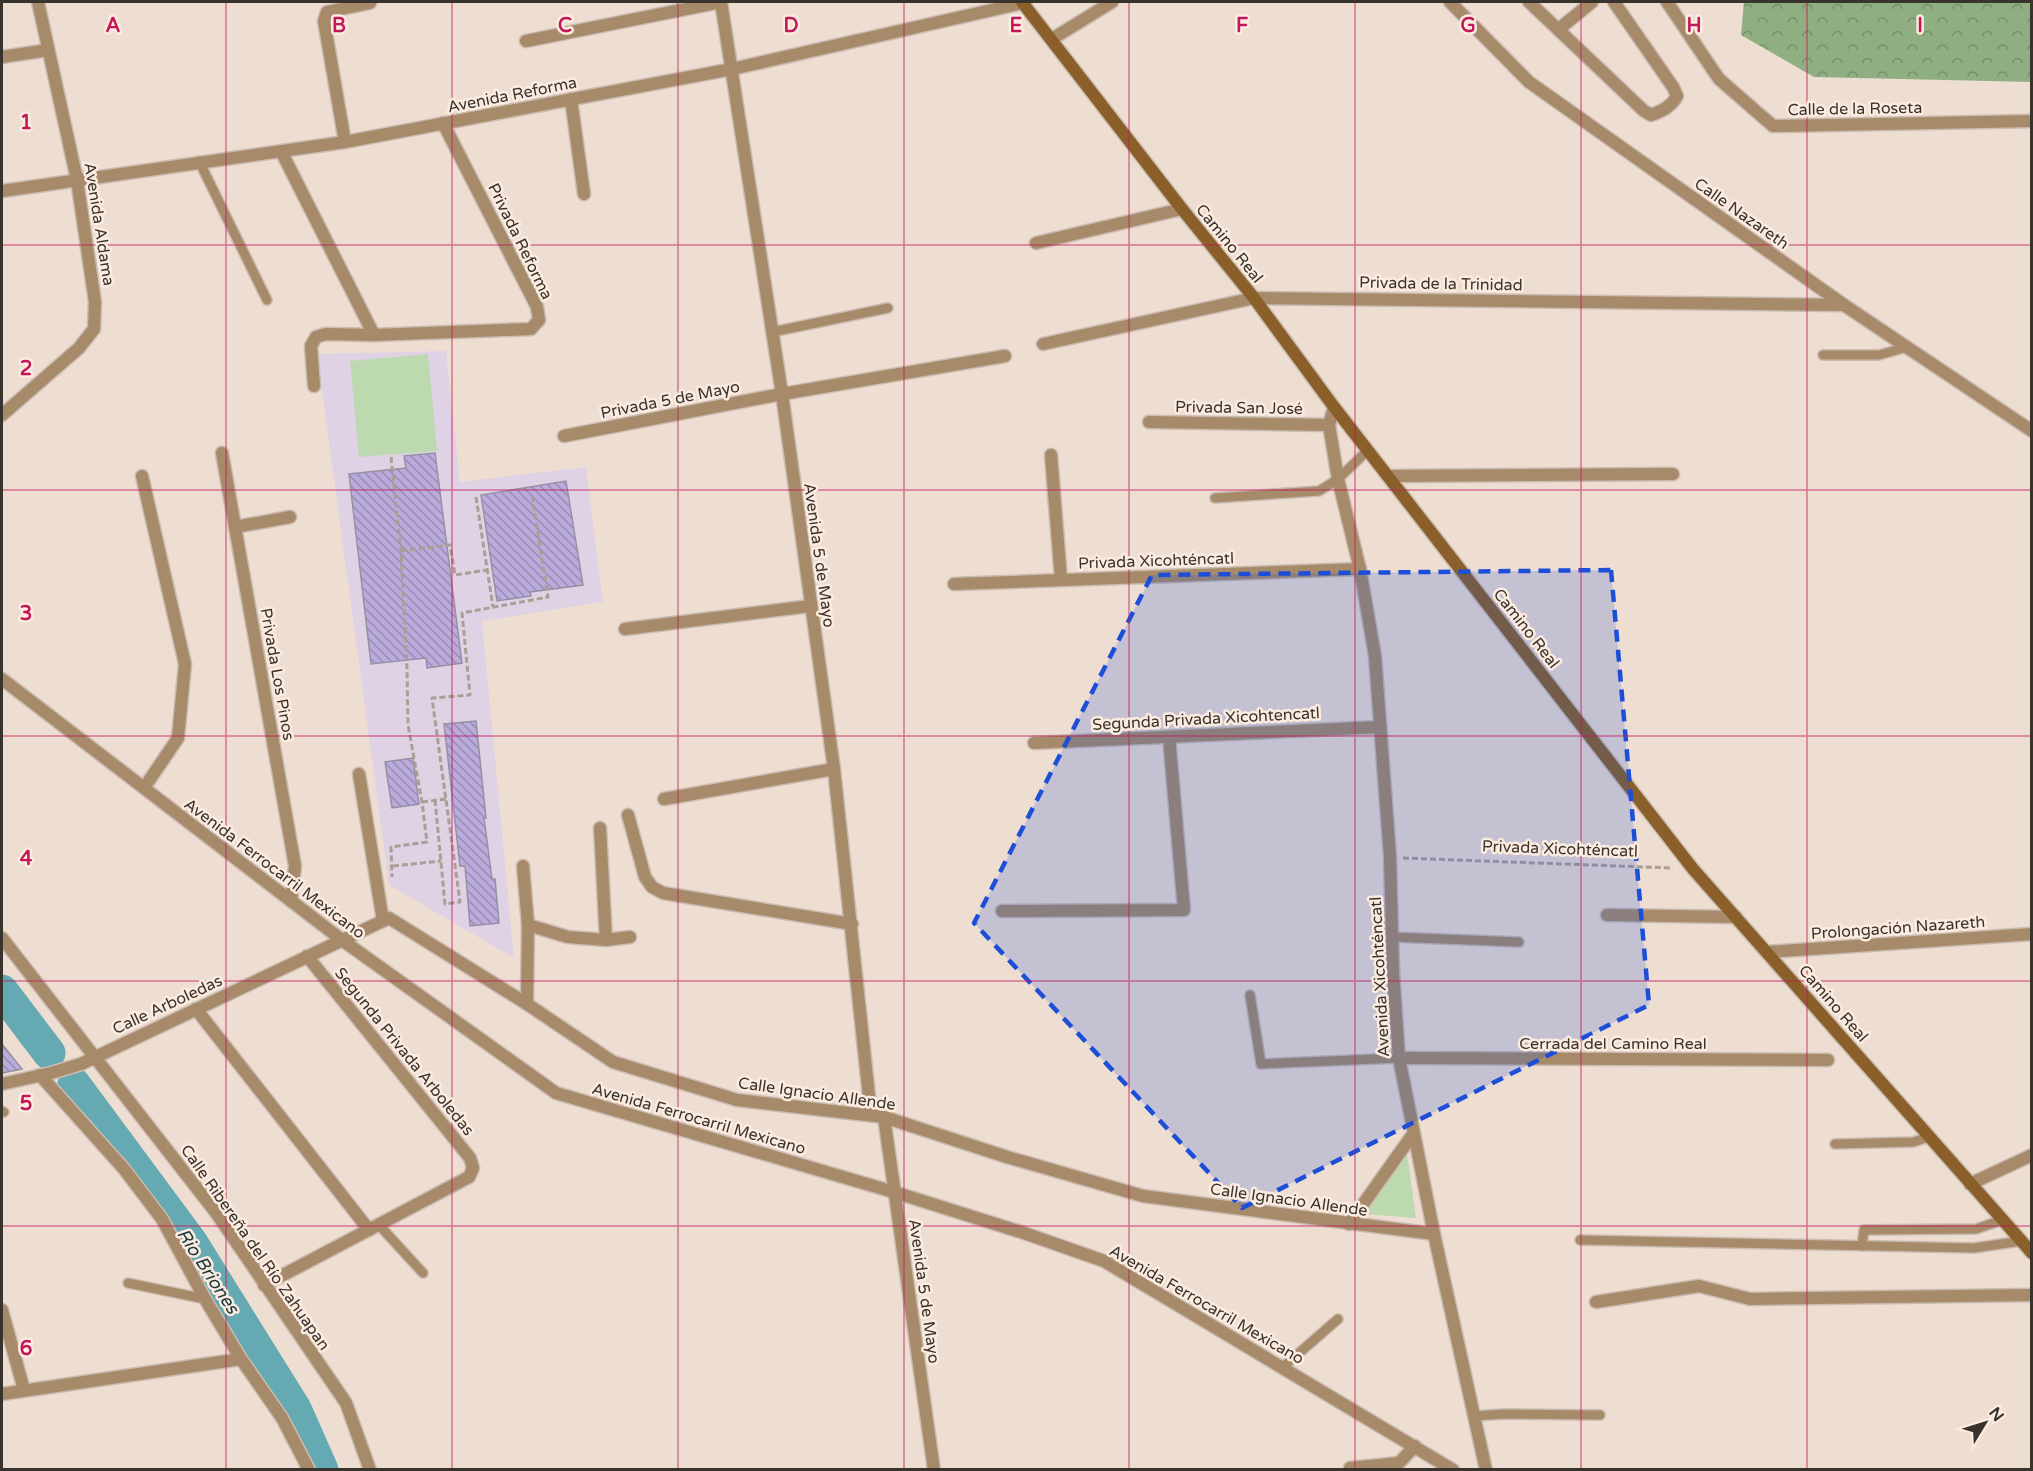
<svg xmlns="http://www.w3.org/2000/svg" width="2033" height="1471" viewBox="0 0 2033 1471" font-family="'Varela Round',sans-serif">
<defs>
<pattern id="forest-crowns" width="20" height="18" patternUnits="userSpaceOnUse" patternTransform="scale(1.5)"><rect width="20" height="18" fill="#8faf83"/><path d="M2 6a3 3 0 1 1 6 0M12 15a3 3 0 1 1 6 0" fill="none" stroke="#768f6c"/></pattern>
<pattern id="building-back-hatch" width="6" height="6" patternUnits="userSpaceOnUse" patternTransform="scale(1.5)"><rect width="6" height="6" fill="#baabdc"/><path d="M-1 5l2 2M0 0l6 6M5-1l2 2" fill="none" stroke="#988cb3"/></pattern>
</defs>
<rect width="100%" height="100%" fill="#eeded2"/>
<path fill="#e0d2e5" d="M 446,351 L 460,482 L 586,467 L 603,602 L 482,621 L 514,958 L 389,885 L 317,354 Z"/>
<path fill="url(#forest-crowns)" d="M 1744,2 L 2031,2 L 2031,82 L 1814,77 L 1741,35 Z"/>
<g fill="#bcd9b0">
<path d="M 428,354 L 437,451 L 359,457 L 350,361 Z"/>
<path d="M 1407,1154 L 1416,1218 L 1363,1214 Z"/>
</g>
<g fill="none" stroke-linecap="round" stroke-linejoin="round">
<g stroke="#65aab2" stroke-width="33">
<path d="M 2,991 L 49,1053"/>
<path d="M 74,1084 L 191,1242 L 295,1409 L 322,1470"/>
</g>
</g>
<g fill="url(#building-back-hatch)" stroke="#9691a2" stroke-width="1.5">
<path d="M 435,453 L 462,663 L 427,668 L 426,658 L 371,664 L 349,474 L 406,468 L 404,456 Z"/>
<path d="M 566,481 L 583,585 L 530,592 L 531,596 L 497,601 L 481,495 Z"/>
<path d="M 476,721 L 486,818 L 484,818 L 492,879 L 495,879 L 499,923 L 470,926 L 465,866 L 460,866 L 444,724 Z"/>
<path d="M 413,758 L 419,804 L 392,808 L 385,762 Z"/>
<path d="M 2,1044 L 22,1069 L 2,1073 Z"/>
</g>
<g fill="none" stroke-linecap="round" stroke-linejoin="round">
<g stroke="#cabcb1" stroke-width="12">
<g id="lane">
<path d="M 199,161 L 267,300"/>
<path d="M 772,332 L 888,308"/>
<path d="M 1823,355 L 1879,355 L 1907,347"/>
<path d="M 1215,498 L 1319,491 L 1338,479 L 1368,450"/>
<path d="M 1392,937 L 1519,942"/>
<path d="M 1250,995 L 1261,1064 L 1399,1058"/>
<path d="M 2,1111 L 4,1112"/>
<path d="M 1835,1144 L 1913,1142 L 1929,1137"/>
<path d="M 379,1225 L 423,1273"/>
<path d="M 1580,1240 L 1974,1248 L 2021,1241"/>
<path d="M 1862,1246 L 1864,1230 L 1976,1229 L 2002,1220"/>
<path d="M 128,1283 L 205,1299"/>
<path d="M 1283,1367 L 1338,1319"/>
<path d="M 1474,1416 L 1504,1414 L 1600,1415"/>
</g>
</g>
<g stroke="#cabcb1" stroke-width="15">
<g id="street">
<path d="M 721,2 L 782,394 L 834,769 L 871,1115"/>
<path d="M 1450,2 L 1529,82 L 1844,305 L 2032,431"/>
<path d="M 1529,2 L 1644,111 L 1651,115 C 1662,111 1671,107 1677,96 L 1673,87 L 1614,2"/>
<path d="M 1667,2 L 1719,79 L 1773,126 L 2032,121"/>
<path d="M 1559,29 L 1592,2"/>
<path d="M 1052,39 L 1112,2"/>
<path d="M 526,41 L 721,2"/>
<path d="M 2,57 L 48,50"/>
<path d="M 571,99 L 584,194"/>
<path d="M 345,142 L 324,21 L 327,12 L 370,3"/>
<path d="M 281,151 L 374,335"/>
<path d="M 2,191 L 345,142 L 732,69 L 1023,3"/>
<path d="M 1036,243 L 1182,209"/>
<path d="M 1043,344 L 1254,298 L 1844,305"/>
<path d="M 314,386 L 311,346 L 316,337 L 326,334 L 374,335 L 531,329 L 539,320 L 537,307 L 443,123"/>
<path d="M 1334,407 L 1329,425 L 1338,479 L 1360,569 L 1375,656 L 1390,857 L 1393,972 L 1399,1058 L 1434,1234 L 1486,1470"/>
<path d="M 2,415 L 79,348 L 94,329 L 95,302 L 77,180 L 38,2"/>
<path d="M 1149,422 L 1329,425"/>
<path d="M 564,436 L 782,394 L 1005,356"/>
<path d="M 222,453 L 295,866 L 291,901"/>
<path d="M 1051,455 L 1061,579"/>
<path d="M 142,476 L 185,664 L 178,738 L 144,788"/>
<path d="M 1389,476 L 1673,474"/>
<path d="M 235,527 L 290,517"/>
<path d="M 954,584 L 1360,569"/>
<path d="M 625,629 L 810,606"/>
<path d="M 2,679 L 342,940 L 556,1093 L 894,1192 L 1024,1233 L 1104,1261 L 1453,1470"/>
<path d="M 1034,743 L 1380,727"/>
<path d="M 359,774 L 383,921"/>
<path d="M 664,799 L 834,769"/>
<path d="M 628,815 L 645,877 L 652,887 L 663,893 L 852,924"/>
<path d="M 600,828 L 606,940"/>
<path d="M 523,866 L 528,925 L 527,1004"/>
<path d="M 1002,911 L 1184,910 L 1169,737"/>
<path d="M 1607,915 L 1736,917"/>
<path d="M 528,925 L 568,937 L 606,940 L 630,937"/>
<path d="M 2,938 L 217,1214 L 346,1403 L 370,1470"/>
<path d="M 1767,952 L 2032,934"/>
<path d="M 196,1009 L 369,1230"/>
<path d="M 1399,1058 L 1828,1060"/>
<path d="M 40,1075 L 124,1169 L 162,1219 L 205,1299 L 241,1359 L 282,1418 L 309,1470"/>
<path d="M 2,1084 L 51,1073 L 81,1064 L 389,918 L 527,1004 L 613,1062 L 737,1100 L 884,1117 L 1007,1157 L 1143,1196 L 1434,1234"/>
<path d="M 884,1117 L 934,1470"/>
<path d="M 1970,1184 L 2032,1155"/>
<path d="M 1349,1224 L 1413,1134"/>
<path d="M 264,1285 L 469,1177 L 473,1168 L 470,1158 L 307,956"/>
<path d="M 1596,1302 L 1699,1286 L 1750,1299 L 2032,1295"/>
<path d="M 2,1310 L 24,1390"/>
<path d="M 2,1394 L 241,1359"/>
<path d="M 1350,1468 L 1399,1463 L 1415,1446"/>
</g>
</g>
<g stroke="#cabcb1" stroke-width="15">
<path id="secondary" d="M 1022,2 L 1182,209 L 1254,298 L 1334,407 L 1693,869 L 2032,1253"/>
</g>
<g stroke="#aa9e95" stroke-width="3" stroke-dasharray="6 3" stroke-linecap="butt">
<path d="M 391,457 L 401,551 L 407,669 L 408,725 L 422,802 L 427,842 L 391,847 L 392,877"/>
<path d="M 476,497 L 493,607"/>
<path d="M 401,551 L 450,545 L 455,575 L 487,570"/>
<path d="M 435,800 L 445,904 L 460,902 L 432,698 L 470,695 L 462,613 L 548,597 L 532,495"/>
<path d="M 422,802 L 446,799"/>
<path d="M 1403,858 L 1673,868"/>
<path d="M 393,866 L 441,861"/>
</g>
<use href="#lane" stroke="#a78a69" stroke-width="9"/>
<use href="#street" stroke="#a78a69" stroke-width="12"/>
<use href="#secondary" stroke="#8a5f29" stroke-width="12"/>
</g>
<path fill="#1d4ed8" fill-opacity="0.2" stroke="#1d4ed8" stroke-width="4.5" stroke-dasharray="12 8" stroke-linejoin="round" d="M 1611,570 L 1649,1005 L 1242,1208 L 974,923 L 1152,575 Z"/>
<path fill="none" stroke="#c2185b" stroke-width="1.5" stroke-opacity="0.55" d="M 226,2 L 226,1470M 452,2 L 452,1470M 678,2 L 678,1470M 904,2 L 904,1470M 1129,2 L 1129,1470M 1355,2 L 1355,1470M 1581,2 L 1581,1470M 1807,2 L 1807,1470M 2,245 L 2032,245M 2,490 L 2032,490M 2,736 L 2032,736M 2,981 L 2032,981M 2,1226 L 2032,1226"/>
<g text-anchor="middle" stroke-width="5" stroke-linejoin="round" paint-order="stroke">
<g font-size="16" fill="#39332e" stroke="#fcebdf">
<text transform="translate(512 94) rotate(-11)" y="6">Avenida Reforma</text>
<text transform="translate(1855 108) rotate(-1)" y="6">Calle de la Roseta</text>
<text transform="translate(1742 213) rotate(35)" y="6">Calle Nazareth</text>
<text transform="translate(100 224) rotate(81)" y="6">Avenida Aldama</text>
<text transform="translate(521 241) rotate(64)" y="6">Privada Reforma</text>
<text transform="translate(1230 243) rotate(51)" y="6">Camino Real</text>
<text transform="translate(1441 283) rotate(1)" y="6">Privada de la Trinidad</text>
<text transform="translate(670 399) rotate(-11)" y="6">Privada 5 de Mayo</text>
<text transform="translate(1239 407) rotate(1)" y="6">Privada San José</text>
<text transform="translate(820 555) rotate(82)" y="6">Avenida 5 de Mayo</text>
<text transform="translate(1156 560) rotate(-2)" y="6">Privada Xicohténcatl</text>
<text transform="translate(1527 628) rotate(52)" y="6">Camino Real</text>
<text transform="translate(278 674) rotate(80)" y="6">Privada Los Pinos</text>
<text transform="translate(1206 718) rotate(-3)" y="6">Segunda Privada Xicohtencatl</text>
<text transform="translate(1560 848) rotate(2)" y="6">Privada Xicohténcatl</text>
<text transform="translate(275 868) rotate(37)" y="6">Avenida Ferrocarril Mexicano</text>
<text transform="translate(1898 927) rotate(-4)" y="6">Prolongación Nazareth</text>
<text transform="translate(1379 977) rotate(-93)" y="6">Avenida Xicohténcatl</text>
<text transform="translate(1834 1003) rotate(49)" y="6">Camino Real</text>
<text transform="translate(167 1004) rotate(-25)" y="6">Calle Arboledas</text>
<text x="1613" y="1049">Cerrada del Camino Real</text>
<text transform="translate(405 1051) rotate(51)" y="6">Segunda Privada Arboledas</text>
<text transform="translate(817 1093) rotate(8)" y="6">Calle Ignacio Allende</text>
<text transform="translate(699 1118) rotate(16)" y="6">Avenida Ferrocarril Mexicano</text>
<text transform="translate(1289 1199) rotate(8)" y="6">Calle Ignacio Allende</text>
<text transform="translate(256 1247) rotate(55)" y="6">Calle Ribereña del Río Zahuapan</text>
<text transform="translate(925 1291) rotate(82)" y="6">Avenida 5 de Mayo</text>
<text transform="translate(1207 1304) rotate(30)" y="6">Avenida Ferrocarril Mexicano</text>
</g>
<g font-size="18" font-style="italic" fill="#17393e" stroke="#fcebdf">
<text transform="translate(208 1271) rotate(57)" y="6">Rio Briones</text>
</g>
</g>
<g font-size="20" text-anchor="middle" font-weight="bold" fill="#c2185b" stroke="#fcebdf" stroke-width="5" stroke-linejoin="round" paint-order="stroke">
<text x="113" y="32">A</text>
<text x="339" y="32">B</text>
<text x="565" y="32">C</text>
<text x="791" y="32">D</text>
<text x="1016" y="32">E</text>
<text x="1242" y="32">F</text>
<text x="1468" y="32">G</text>
<text x="1694" y="32">H</text>
<text x="1920" y="32">I</text>
<text x="26" y="129">1</text>
<text x="26" y="375">2</text>
<text x="26" y="620">3</text>
<text x="26" y="865">4</text>
<text x="26" y="1110">5</text>
<text x="26" y="1355">6</text>
</g>
<rect width="2033" height="1471" fill="none" stroke="#39332e" stroke-width="6"/>
<g transform="translate(1985 1423) rotate(52)" stroke="#fcebdf" stroke-width="4.5" paint-order="stroke">
<path d="M0-4.5L10 22L0 15L-10 22Z" fill="#39332e"/>
<text y="-9" font-size="16" font-weight="bold" text-anchor="middle" fill="#39332e">N</text>
</g>
</svg>
